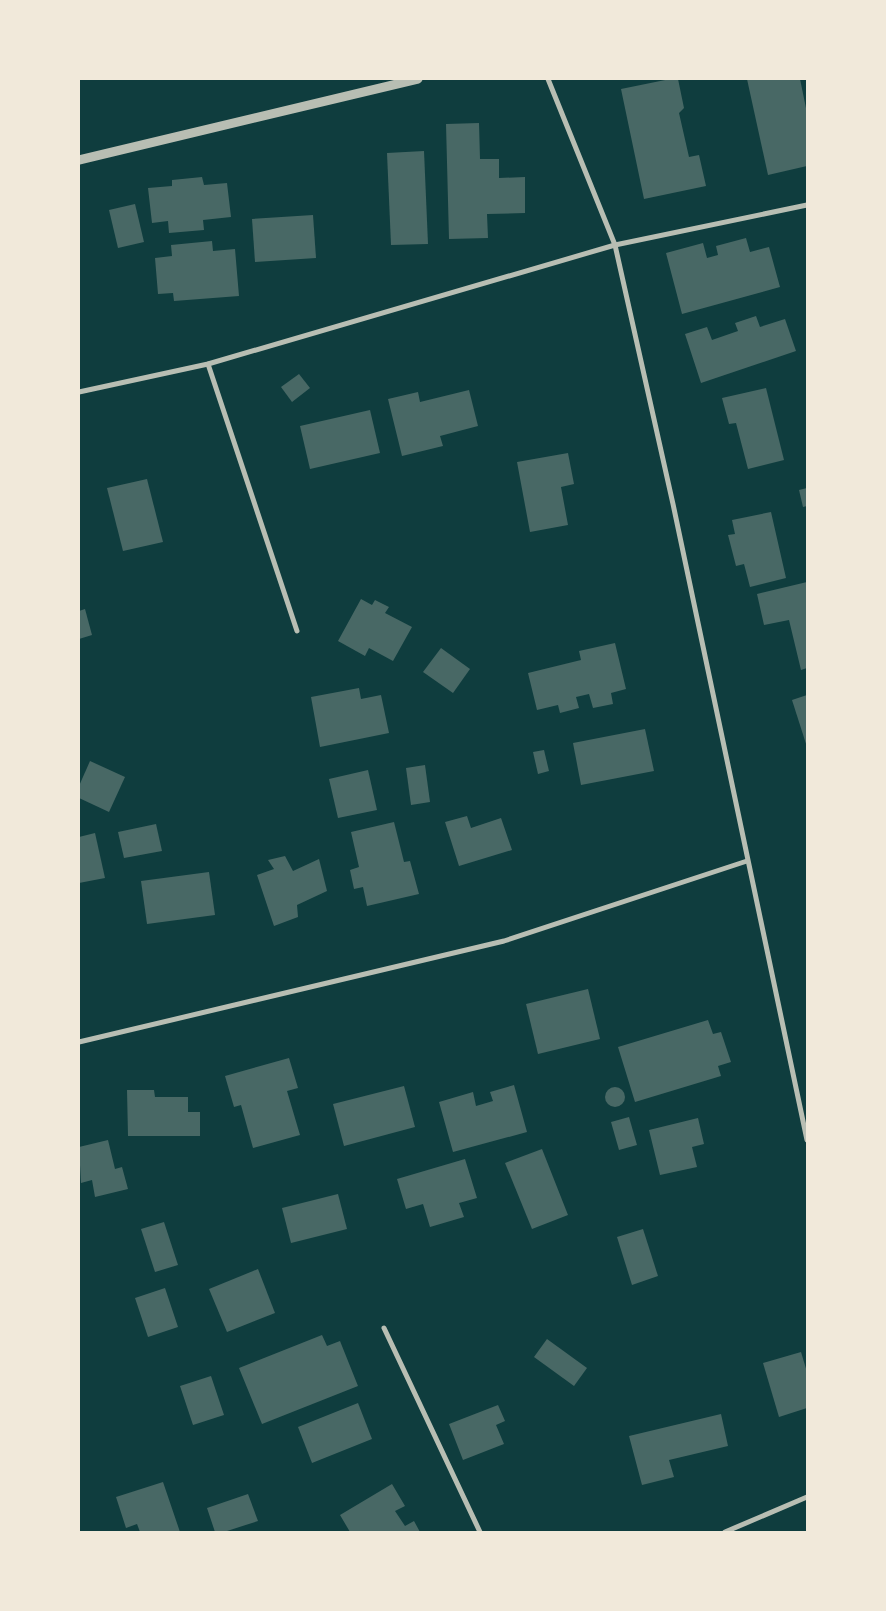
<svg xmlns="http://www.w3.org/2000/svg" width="886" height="1611" viewBox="0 0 886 1611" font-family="Manrope,sans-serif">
<rect width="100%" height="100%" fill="#0f3d3e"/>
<g fill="#486865">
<path d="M 670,79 L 678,79 L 684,108 L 679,113 L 689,157 L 699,155 L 706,186 L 644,199 L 621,89 Z"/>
<path d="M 747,79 L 800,79 L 807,113 L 807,166 L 768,175 Z"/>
<path d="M 479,123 L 480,159 L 499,159 L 499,178 L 525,177 L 525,213 L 487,214 L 488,238 L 449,239 L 446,124 Z"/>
<path d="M 424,151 L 428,244 L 391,245 L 387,153 Z"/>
<path d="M 202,177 L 204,185 L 227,183 L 231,217 L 203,220 L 204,230 L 169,233 L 168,221 L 152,223 L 148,188 L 172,186 L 172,180 Z"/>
<path d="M 135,204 L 144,242 L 118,248 L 109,210 Z"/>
<path d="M 313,215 L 316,258 L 255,262 L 252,219 Z"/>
<path d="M 746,238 L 750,252 L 769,247 L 780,287 L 682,314 L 666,253 L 703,243 L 707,258 L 718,255 L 716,246 Z"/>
<path d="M 212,241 L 213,251 L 235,249 L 239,296 L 174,301 L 173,293 L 158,294 L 155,258 L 172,256 L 171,245 Z"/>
<path d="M 756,316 L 760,327 L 785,319 L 796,351 L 701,383 L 685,334 L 707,327 L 712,340 L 738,331 L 735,323 Z"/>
<path d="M 299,374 L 310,388 L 292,402 L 281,387 Z"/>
<path d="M 766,388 L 784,460 L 748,469 L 736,423 L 729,424 L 722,398 Z"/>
<path d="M 469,390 L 478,426 L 440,436 L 443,446 L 402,456 L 388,399 L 418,392 L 420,402 Z"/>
<path d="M 370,410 L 380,453 L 310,469 L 300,426 Z"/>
<path d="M 568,453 L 574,484 L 561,487 L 568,525 L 530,532 L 517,462 Z"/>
<path d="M 147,479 L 163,542 L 123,551 L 107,488 Z"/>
<path d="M 807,488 L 807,506 L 803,507 L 799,490 Z"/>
<path d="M 771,512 L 786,578 L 750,587 L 744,564 L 736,566 L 728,535 L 735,534 L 732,520 Z"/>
<path d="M 807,582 L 807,668 L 801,670 L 789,620 L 764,625 L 757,594 Z"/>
<path d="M 361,599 L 372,605 L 375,600 L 389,607 L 385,613 L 412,627 L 393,661 L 369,648 L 365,656 L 338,641 Z"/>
<path d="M 85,609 L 92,635 L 79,639 L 79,611 Z"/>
<path d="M 615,643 L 626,689 L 611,693 L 613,704 L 593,708 L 589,694 L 576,697 L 579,708 L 560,713 L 558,705 L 537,710 L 528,673 L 581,660 L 579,651 Z"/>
<path d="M 441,648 L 470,669 L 453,693 L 423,672 Z"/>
<path d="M 359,688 L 361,699 L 381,695 L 389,733 L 320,747 L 311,697 Z"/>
<path d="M 807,695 L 807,747 L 792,700 Z"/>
<path d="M 645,729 L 654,771 L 581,785 L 573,743 Z"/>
<path d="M 544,750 L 549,771 L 538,774 L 533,752 Z"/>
<path d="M 90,761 L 125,777 L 109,812 L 79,798 L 79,786 Z"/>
<path d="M 425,765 L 430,802 L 411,805 L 406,768 Z"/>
<path d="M 368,770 L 377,810 L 338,818 L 329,779 Z"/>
<path d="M 467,816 L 471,828 L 501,818 L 512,850 L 459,866 L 445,822 Z"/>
<path d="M 394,822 L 404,862 L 410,861 L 419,894 L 367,906 L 363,887 L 354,889 L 350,870 L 359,867 L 351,832 Z"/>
<path d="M 156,824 L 162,851 L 124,858 L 118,832 Z"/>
<path d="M 95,833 L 105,878 L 79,883 L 79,837 Z"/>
<path d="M 285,856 L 293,871 L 319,859 L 327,891 L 297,905 L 298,917 L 274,926 L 257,875 L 274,869 L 268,860 Z"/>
<path d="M 209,872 L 215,915 L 147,924 L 141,881 Z"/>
<path d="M 588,989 L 600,1039 L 538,1054 L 526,1004 Z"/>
<path d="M 708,1020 L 713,1034 L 721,1032 L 731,1062 L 718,1066 L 721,1076 L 635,1102 L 618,1047 Z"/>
<path d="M 289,1058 L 298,1088 L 287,1091 L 300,1135 L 253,1148 L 241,1105 L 234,1107 L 225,1076 Z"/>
<path d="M 514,1085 L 527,1132 L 453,1152 L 439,1102 L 473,1092 L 476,1106 L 493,1101 L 490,1092 Z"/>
<path d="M 404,1086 L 415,1127 L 344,1146 L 333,1104 Z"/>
<circle cx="615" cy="1097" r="10"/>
<path d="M 127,1090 L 154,1090 L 155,1097 L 188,1097 L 188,1112 L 200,1112 L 200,1136 L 128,1136 Z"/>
<path d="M 629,1117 L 637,1145 L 619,1150 L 611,1122 Z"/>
<path d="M 698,1118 L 704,1144 L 692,1147 L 697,1167 L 660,1175 L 649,1130 Z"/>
<path d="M 108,1140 L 115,1169 L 122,1167 L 128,1189 L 95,1197 L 92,1180 L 81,1183 L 79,1147 Z"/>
<path d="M 542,1149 L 568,1215 L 532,1229 L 505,1163 Z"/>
<path d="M 465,1159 L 477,1198 L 459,1203 L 464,1217 L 430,1227 L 423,1204 L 406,1209 L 397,1179 Z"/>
<path d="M 338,1194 L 347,1229 L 291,1243 L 282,1208 Z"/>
<path d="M 164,1222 L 178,1265 L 155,1272 L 141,1229 Z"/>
<path d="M 643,1229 L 658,1276 L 632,1285 L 617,1237 Z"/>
<path d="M 258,1269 L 275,1313 L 227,1332 L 209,1289 Z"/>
<path d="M 165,1288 L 178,1327 L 148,1337 L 135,1298 Z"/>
<path d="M 322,1335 L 327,1346 L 340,1341 L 358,1386 L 262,1424 L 239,1368 Z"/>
<path d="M 547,1339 L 587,1368 L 574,1386 L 534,1357 Z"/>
<path d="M 801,1352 L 807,1372 L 807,1408 L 779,1417 L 763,1363 Z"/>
<path d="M 211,1376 L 224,1415 L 193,1425 L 180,1386 Z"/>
<path d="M 358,1403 L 372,1439 L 312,1463 L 298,1427 Z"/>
<path d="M 498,1405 L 505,1421 L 496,1425 L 504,1444 L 463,1460 L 449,1424 Z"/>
<path d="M 721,1414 L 728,1446 L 669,1460 L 674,1477 L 642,1485 L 629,1436 Z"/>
<path d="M 163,1482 L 180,1532 L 140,1532 L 137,1524 L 126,1528 L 116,1497 Z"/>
<path d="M 392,1484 L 405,1506 L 395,1511 L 405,1526 L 414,1521 L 420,1532 L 350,1532 L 340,1515 Z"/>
<path d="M 248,1494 L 258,1521 L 224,1532 L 215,1532 L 207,1508 Z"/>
</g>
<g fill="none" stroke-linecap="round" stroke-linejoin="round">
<g stroke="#b8beb3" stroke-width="5">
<path d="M 548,79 L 615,245 L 673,504 L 807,1140"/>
<path d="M 208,364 L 297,631"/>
<path d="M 79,392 L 208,364 L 615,245 L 807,205"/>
<path d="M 79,1042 L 504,941 L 747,861"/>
<path d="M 384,1328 L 480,1532"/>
<path d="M 725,1532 L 807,1497"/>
</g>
<path stroke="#b8beb3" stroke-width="9" d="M 79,160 L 418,79"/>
</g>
<rect width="886" height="1611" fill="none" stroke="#f1e9da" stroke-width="160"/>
</svg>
